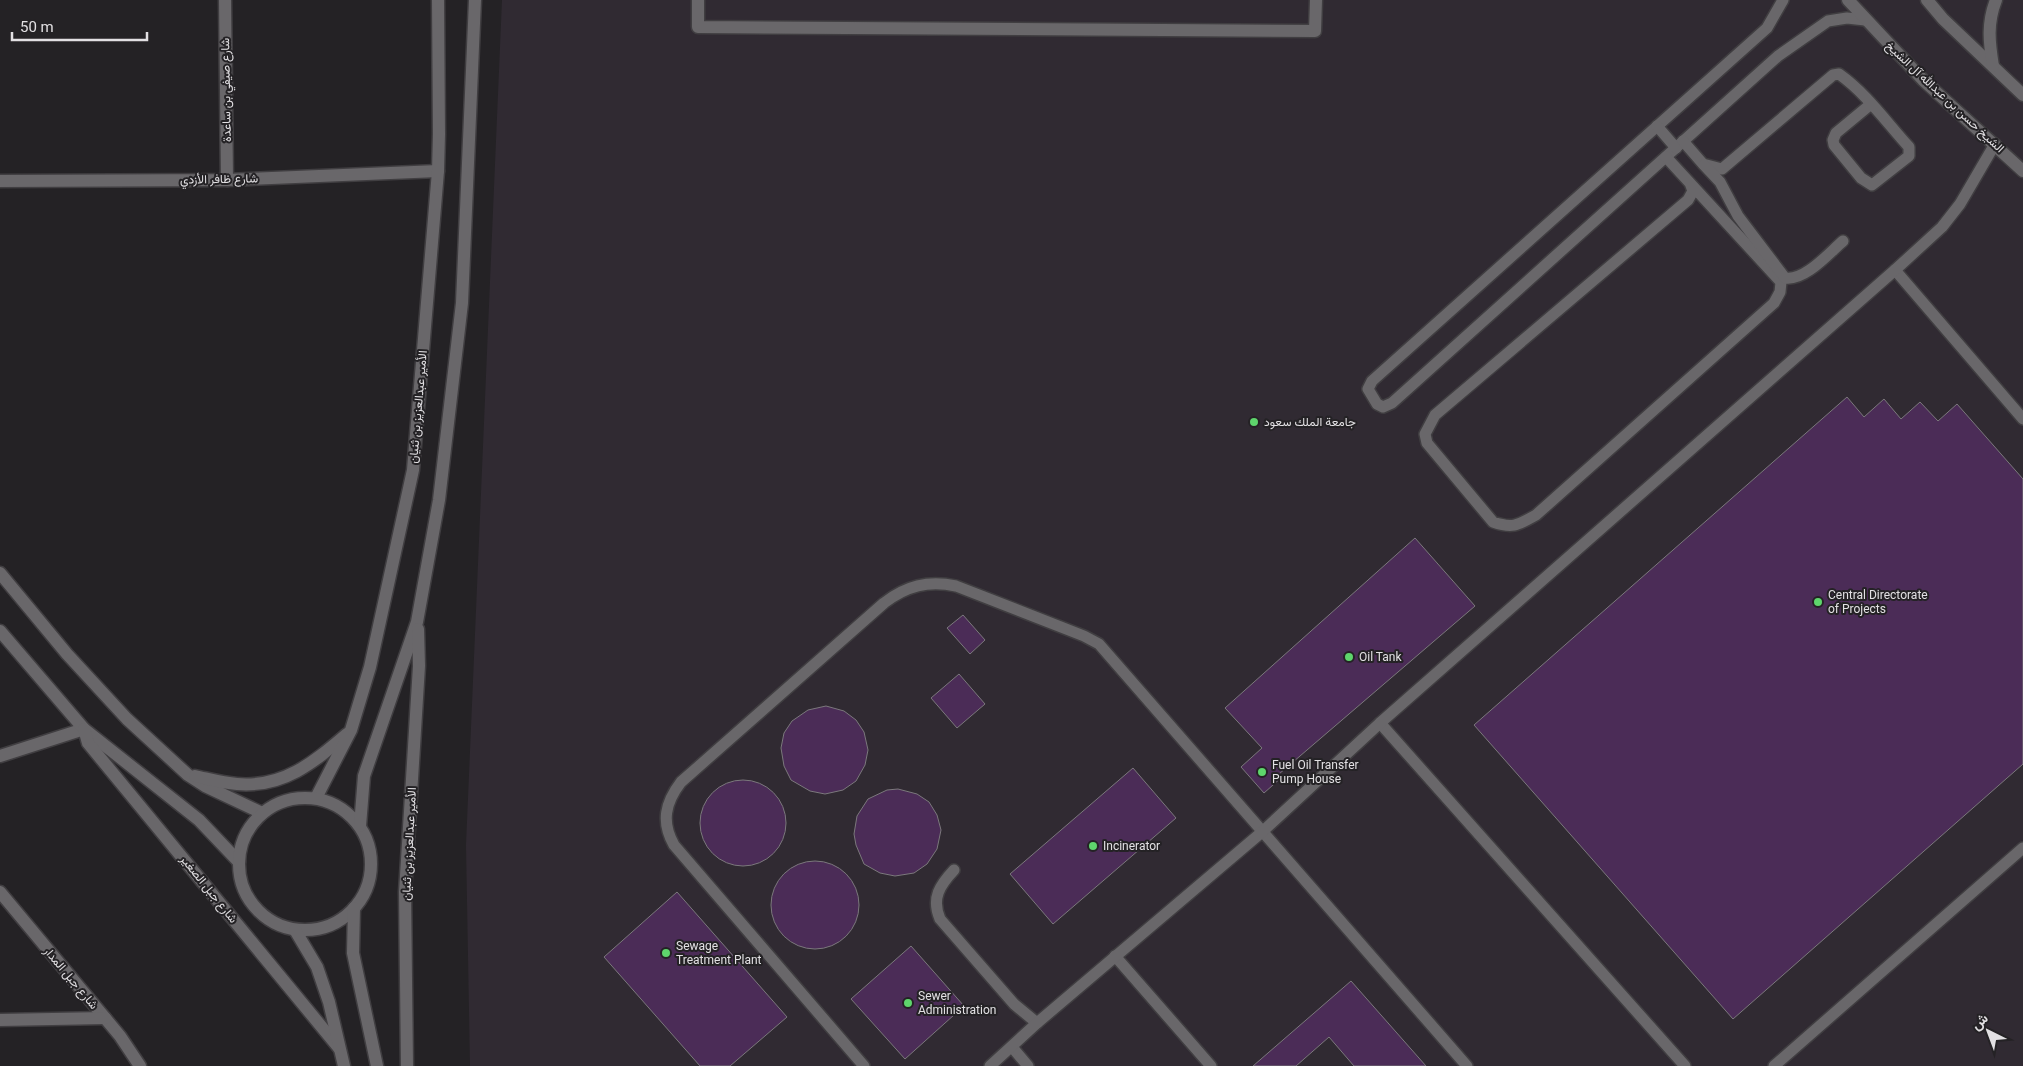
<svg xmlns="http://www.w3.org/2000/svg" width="2023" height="1066" viewBox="0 0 2023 1066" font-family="Roboto,Vazirmatn,sans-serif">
<rect width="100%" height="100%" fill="#242225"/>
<path fill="#302a32" d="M 502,0 L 2023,0 L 2023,1066 L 470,1066 L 466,845 Z"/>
<g fill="#4b2c57" stroke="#7b787c">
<path d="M 1847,397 L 1864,417 L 1884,399 L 1901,419 L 1920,402 L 1938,421 L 1957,404 L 2023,479 L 2023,764 L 1733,1019 L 1474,725 Z"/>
<path d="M 1415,538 L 1475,606 L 1279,774 L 1282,777 L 1264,793 L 1241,767 L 1262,748 L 1225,708 Z"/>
<path d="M 963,615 L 985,640 L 970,654 L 947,628 Z"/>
<path d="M 959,674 L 985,704 L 957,728 L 931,698 Z"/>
<path d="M 826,706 L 844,711 L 856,720 L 864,732 L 868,750 L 865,765 L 856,781 L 843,790 L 825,794 L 810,791 L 791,780 L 784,766 L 781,748 L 784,733 L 792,721 L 808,710 Z"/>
<path d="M 1133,768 L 1176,818 L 1053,924 L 1010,874 Z"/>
<circle cx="743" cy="823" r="43"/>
<path d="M 898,789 L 917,794 L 929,802 L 937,815 L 941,830 L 937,849 L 927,864 L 914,873 L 895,876 L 880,873 L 864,864 L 856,845 L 854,834 L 857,816 L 868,799 L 887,790 Z"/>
<circle cx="815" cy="905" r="44"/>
<path d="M 677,892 L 787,1017 L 730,1066 L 700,1066 L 604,957 Z"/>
<path d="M 911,946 L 964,1006 L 905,1059 L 851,999 Z"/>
<path d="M 1351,981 L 1426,1066 L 1354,1066 L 1329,1037 L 1296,1066 L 1253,1066 Z"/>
</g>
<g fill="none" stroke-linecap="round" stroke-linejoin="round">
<g stroke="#403e41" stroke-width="14">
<g id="lane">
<path d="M 1783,0 L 1767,28 L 1372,381 L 1368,389 L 1377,404 L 1383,407 L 1392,403 L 1778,56 L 1828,21 L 1847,18 L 1865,20"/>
<path d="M 1657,126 L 1676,148"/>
<path d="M 1683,141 L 1703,164 L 1722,169 L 1833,75 L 1839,74 C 1866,93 1887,123 1909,147 L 1909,156 L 1872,185 L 1861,178 L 1834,145 L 1833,140 L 1836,133 L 1871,104"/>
<path d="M 1666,157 L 1781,282 L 1780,292 L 1774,303 L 1536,515 C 1518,525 1513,529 1493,522 L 1427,443 L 1425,434 L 1435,415 L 1688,200 L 1693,191 L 1690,183"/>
<path d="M 1704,165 L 1720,182 L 1738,216 L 1785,278 C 1805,281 1828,254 1843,241"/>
<path d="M 1895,270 L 2023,419"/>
<path d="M 1380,723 L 1685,1066"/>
<path d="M 954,870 C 940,885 931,898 940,919 L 1014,1004 L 1037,1023"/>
<path d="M 1115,956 L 1211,1066"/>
<path d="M 1012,1047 L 1028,1066"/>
<path d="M 864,1066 L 674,845 C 661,822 665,803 681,782 L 884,603 C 906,586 928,580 956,586 L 1084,636 L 1099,644 L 1467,1066"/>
<path d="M 990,1066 L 1037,1023 L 1262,832 L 1380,723 L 1895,270 L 1942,227 L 1960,204 L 1995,144"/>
<path d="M 1774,1066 L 2023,848"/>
</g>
</g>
<g stroke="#403e41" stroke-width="15">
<g id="street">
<path d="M 225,0 L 227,180"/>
<path d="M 698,0 L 698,27 L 1315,31 L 1316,0"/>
<path d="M 0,181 L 227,180 L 438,171"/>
<path d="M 0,756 L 84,729"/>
<path d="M 0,892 L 120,1036 L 140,1066"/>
<path d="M 0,1020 L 105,1018"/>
</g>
</g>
<g stroke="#403e41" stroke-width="15">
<g id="secondary">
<path d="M 1848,0 L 1923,80 L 2023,171"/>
<path d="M 1927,0 L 1943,19 L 2023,95"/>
<path d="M 1993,66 C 1989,42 1987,23 1996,0"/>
<path d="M 0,573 L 67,654 L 127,719 L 188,775 L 205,786 L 262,813"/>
<path d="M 0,631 L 84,729 L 199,820 L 239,862"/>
<path d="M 84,729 L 88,743 L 339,1048"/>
<path d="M 195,776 C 209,779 223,783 237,784 C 284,788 314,762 347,734"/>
<path d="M 316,798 L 351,730 L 370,667 L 413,470 L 438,171 L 439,134 L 438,0"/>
<circle cx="305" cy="864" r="66"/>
<path d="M 360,826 L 364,776 L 417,622 L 439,500 L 462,303 L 475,0"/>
<path d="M 354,908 L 353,953 L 377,1066"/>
<path d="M 295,930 L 317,967 L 329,1002 L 344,1066"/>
<path d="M 407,1066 L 405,892 L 419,666 L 418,629"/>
</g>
</g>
<use href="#lane" stroke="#69676a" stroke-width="11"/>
<use href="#street" stroke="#69676a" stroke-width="12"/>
<use href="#secondary" stroke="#69676a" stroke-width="12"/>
</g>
<g fill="#5ed56c" stroke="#242225" stroke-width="2">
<circle cx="1254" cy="422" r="5"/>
<circle cx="1818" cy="602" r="5"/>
<circle cx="1349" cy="657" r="5"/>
<circle cx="1262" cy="772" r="5"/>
<circle cx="1093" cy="846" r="5"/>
<circle cx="666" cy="953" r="5"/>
<circle cx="908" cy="1003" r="5"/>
</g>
<g text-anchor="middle" stroke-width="4" stroke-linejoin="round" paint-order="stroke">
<g font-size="12" fill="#e2e0e3" stroke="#242225">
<text transform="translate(226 90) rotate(-91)" y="4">شارع صيفي بن ساعدة</text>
<text transform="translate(1945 97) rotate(43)" y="4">الشيخ حسن بن عبدالله آل الشيخ</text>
<text transform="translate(219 179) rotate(-1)" y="4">شارع ظافر الأزدي</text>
<text transform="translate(418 407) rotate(-85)" y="4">الأمير عبدالعزيز بن ثنيان</text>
<text transform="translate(409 844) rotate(-87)" y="4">الأمير عبدالعزيز بن ثنيان</text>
<text transform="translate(209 889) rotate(51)" y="4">شارع جبل الصغير</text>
<text transform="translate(71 978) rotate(50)" y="4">شارع جبل المدار</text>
</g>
<g font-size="12" fill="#e2e0e3" stroke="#242225" text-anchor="start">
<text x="1264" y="426">جامعة الملك سعود</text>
<text x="1828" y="599">Central Directorate<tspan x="1828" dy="14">of Projects</tspan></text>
<text x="1359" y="661">Oil Tank</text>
<text x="1272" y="769">Fuel Oil Transfer<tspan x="1272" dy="14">Pump House</tspan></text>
<text x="1103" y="850">Incinerator</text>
<text x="676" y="950">Sewage<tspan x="676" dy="14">Treatment Plant</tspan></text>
<text x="918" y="1000">Sewer<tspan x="918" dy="14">Administration</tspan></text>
</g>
</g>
<g transform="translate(1988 1031) rotate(318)" stroke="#242225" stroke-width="4" paint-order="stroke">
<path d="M0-4L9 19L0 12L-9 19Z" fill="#e2e0e3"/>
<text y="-8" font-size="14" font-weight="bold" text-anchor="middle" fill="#e2e0e3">ش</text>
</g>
<path d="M12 32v8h135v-8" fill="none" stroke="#e2e0e3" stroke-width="2.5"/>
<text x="20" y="32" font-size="15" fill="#e2e0e3" stroke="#242225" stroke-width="4" paint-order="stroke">50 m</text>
</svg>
